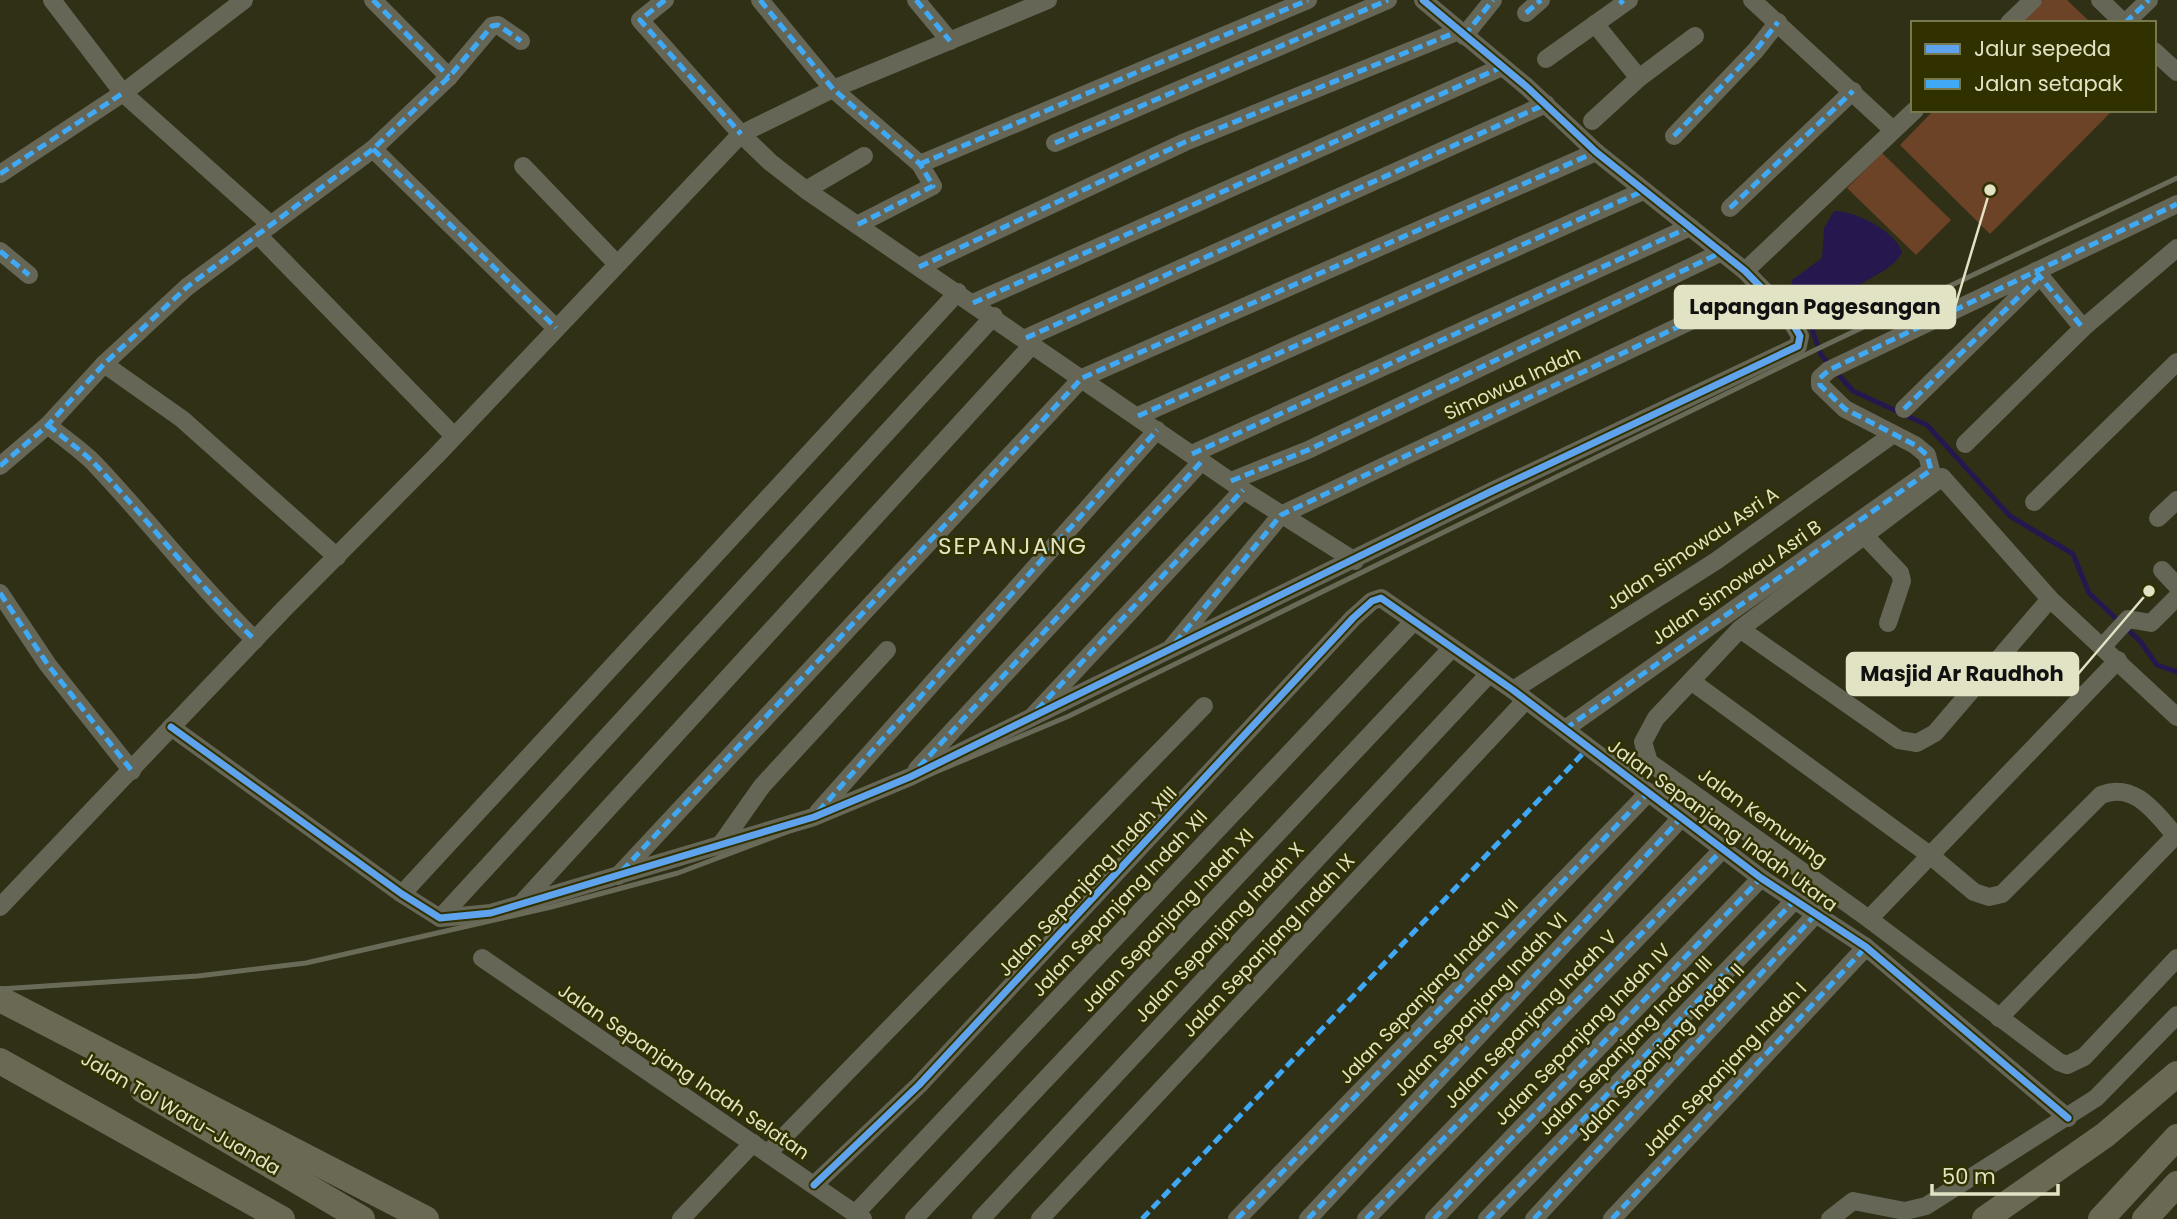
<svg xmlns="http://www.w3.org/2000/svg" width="2177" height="1219" viewBox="0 0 2177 1219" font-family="Poppins,sans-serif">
<rect width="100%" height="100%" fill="#303016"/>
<g fill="#6d4328">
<path d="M 2043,0 L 2067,0 L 2091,23 L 2021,23 Z"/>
<path d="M 1934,110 L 2113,110 L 1990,234 L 1900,145 Z"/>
<path d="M 1882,153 L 1951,220 L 1916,255 L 1847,188 Z"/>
</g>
<path fill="#26184e" d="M 1834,211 C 1853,210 1896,231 1902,252 C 1893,271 1868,277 1853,290 C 1841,300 1831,312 1818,320 L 1808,318 L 1791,298 L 1792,280 L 1822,258 L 1824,228 Z"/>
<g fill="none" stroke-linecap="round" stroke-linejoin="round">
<path stroke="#26184e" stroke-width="5" d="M 1808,318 L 1821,355 L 1853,391 L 1927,425 L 2010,516 L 2073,554 L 2089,593 L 2140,641 L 2157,665 L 2177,672"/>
<g stroke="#666657" stroke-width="18">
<path d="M 52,0 L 123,93 L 271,225"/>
<path d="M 373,0 L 449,77"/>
<path d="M 665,0 L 640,20 L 741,134 L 770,162 L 806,190 L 1243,490 L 1355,561"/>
<path d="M 760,0 L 833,89 L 920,164 L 933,186 L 857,225"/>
<path d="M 916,0 L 950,41"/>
<path d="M 1752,0 L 1893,130"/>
<path d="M 2100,0 L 2124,23"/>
<path d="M 1526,13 L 1541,0"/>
<path d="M 2009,23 L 2033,0"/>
<path d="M 2125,23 L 2149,0"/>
<path d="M 1464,36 L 1493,0"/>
<path d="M 2154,51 L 2177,72"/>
<path d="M 1546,59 L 1629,0"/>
<path d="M 1639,78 L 1695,36"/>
<path d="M 1592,121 L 1639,78 L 1595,24"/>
<path d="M 1674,136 L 1756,50 L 1778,22"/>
<path d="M 1055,143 L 1388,0"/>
<path d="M 373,149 L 556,328"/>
<path d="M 920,164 L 1308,0"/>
<path d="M 523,166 L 616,263"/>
<path d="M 0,174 L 123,93 L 244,0"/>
<path d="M 806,190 L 864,156"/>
<path d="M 1730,208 L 1853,91"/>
<path d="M 258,235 L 454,436"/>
<path d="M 0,251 L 29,275"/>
<path d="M 919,267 L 1185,142 L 1459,31"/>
<path d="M 1745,271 L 1915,110"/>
<path d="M 2036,271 L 2083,328"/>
<path d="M 973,303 L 1502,67"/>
<path d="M 1026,338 L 1546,104"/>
<path d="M 104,364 L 182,419 L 337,557"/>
<path d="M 1904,409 L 2039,277"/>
<path d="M 1138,416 L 1643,191"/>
<path d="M 48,425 C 63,438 80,449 94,463 C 149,521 197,584 255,640"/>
<path d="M 1965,444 L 2083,328 L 2177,248"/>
<path d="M 1192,454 L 1690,227"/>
<path d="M 0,466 L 48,425 L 104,364 L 187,287 L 373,149 L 449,77 L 492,26 L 498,25 L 521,41"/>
<path d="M 1231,481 L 1308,450 L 1722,252"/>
<path d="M 2034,502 L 2177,362"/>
<path d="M 2158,518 L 2177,500"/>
<path d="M 1865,536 L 1900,573 L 1902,581 L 1888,623"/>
<path d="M 2162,570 L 2177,586"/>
<path d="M 0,593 L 48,665 L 132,771"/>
<path d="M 1740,629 L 1899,740 L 1917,743 L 1935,733 L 2050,599"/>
<path d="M 2103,646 L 2128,619 L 2151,623 L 2177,597"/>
<path d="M 1171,648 L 1281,515 L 1760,288"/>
<path d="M 1691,681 L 1931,856 L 1974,892 L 1989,897 L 2002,894 L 2101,795 C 2135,781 2156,814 2176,836"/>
<path d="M 1513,690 L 1716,561 L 1892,435"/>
<path d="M 1033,716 L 1243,490"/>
<path d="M 2177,717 L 2050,599 L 1942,477 L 1740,629 L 1656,718 L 1643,742 L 1649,762 L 1869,919 L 2059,1062 L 2067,1065 L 2084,1057 L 2177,958"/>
<path d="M 171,727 L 402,894 L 440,918 L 491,913 L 814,817 L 910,777 L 1492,491 L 1798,346 L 1800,336 L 1787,314 L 1745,271 L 1596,152 L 1527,87 L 1423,0"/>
<path d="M 1565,729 L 1931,470 L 1927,455 L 1915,445 L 1845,409 L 1820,385 L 1820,378 L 1829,370 L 2177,204"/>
<path d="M 917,769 L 1202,461"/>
<path d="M 818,812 L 1157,430"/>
<path d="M 719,847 L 762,786 L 887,650"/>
<path d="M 618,876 L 1082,378 L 1596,152"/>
<path d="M 402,894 L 958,292"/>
<path d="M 519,906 L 1033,344"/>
<path d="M 0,907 L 283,610 L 436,456 L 741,134 L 833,89 L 1048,0"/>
<path d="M 440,918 L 994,316"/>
<path d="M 1869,919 L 2118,660"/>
<path d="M 482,958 L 863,1219"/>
<path d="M 1999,1018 L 2177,834"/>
<path d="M 768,1153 L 1204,706"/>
<path d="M 814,1185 L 919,1085 L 1353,618 L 1372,601 L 1381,598 L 1513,690 L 1761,878 L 1866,947 L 2068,1118"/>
<path d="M 855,1214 L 1414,621"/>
<path d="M 681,1219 L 753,1143"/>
<path d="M 914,1219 L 1451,649"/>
<path d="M 981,1219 L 1489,674"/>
<path d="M 1040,1219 L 1526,700"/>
<path d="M 1237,1219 L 1649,792"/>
<path d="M 1308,1219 L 1682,817"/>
<path d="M 1366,1219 L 1723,849"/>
<path d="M 1434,1219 L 1761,878"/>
<path d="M 1487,1219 L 1794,901"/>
<path d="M 1534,1219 L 1816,914"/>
<path d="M 1612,1219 L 1866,947"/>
<path d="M 1830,1219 L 1853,1201 L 1905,1211 L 1926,1206 L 2096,1098 L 2177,1015"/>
</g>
<g stroke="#6a6a54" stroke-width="26">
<path d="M 0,999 L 426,1219"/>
<path d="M 0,1061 L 282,1219"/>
<path d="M 143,1090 L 362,1219"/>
<path d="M 1985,1219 L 2105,1135 L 2177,1074"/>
<path d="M 2101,1219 L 2177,1137"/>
<path d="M 2145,1219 L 2177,1184"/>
</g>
<path stroke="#6a6a58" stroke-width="5" d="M 0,989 L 198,976 L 306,963 L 551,907 L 678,873 L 840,812 L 1069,716 L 1813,351 L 2177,178"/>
<g stroke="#3fa9f5" stroke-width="5" stroke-dasharray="10 5" stroke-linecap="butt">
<path d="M 373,0 L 449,77"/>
<path d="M 665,0 L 640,20 L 741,134"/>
<path d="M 760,0 L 833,89 L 920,164 L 933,186 L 857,225"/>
<path d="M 916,0 L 950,41"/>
<path d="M 1620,0 L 1623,4"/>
<path d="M 1526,13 L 1541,0"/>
<path d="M 2125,23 L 2149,0"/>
<path d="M 1464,36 L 1493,0"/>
<path d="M 1674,136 L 1756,50 L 1778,22"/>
<path d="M 1055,143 L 1388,0"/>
<path d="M 373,149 L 556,328"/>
<path d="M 920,164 L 1308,0"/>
<path d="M 0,174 L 123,93"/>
<path d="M 1730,208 L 1853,91"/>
<path d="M 0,251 L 29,275"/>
<path d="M 919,267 L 1185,142 L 1459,31"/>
<path d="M 2036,272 L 2083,328"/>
<path d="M 973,303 L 1502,67"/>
<path d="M 1026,338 L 1546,104"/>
<path d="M 1904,409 L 2039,277"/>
<path d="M 1138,416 L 1643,191"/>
<path d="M 48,425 C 63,438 80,449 94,463 C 149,521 197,584 255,640"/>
<path d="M 1192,454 L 1690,227"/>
<path d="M 0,466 L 48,425 L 104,364 L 187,287 L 373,149 L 449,77 L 492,26 L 498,25 L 521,41"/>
<path d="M 1231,481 L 1308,450 L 1722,252"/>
<path d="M 0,593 L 48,665 L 132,771"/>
<path d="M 1175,643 L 1281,515 L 1760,288 L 1766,293"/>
<path d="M 1037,710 L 1243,490"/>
<path d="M 1565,729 L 1931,470 L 1927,455 L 1915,445 L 1845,409 L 1820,385 L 1820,378 L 1829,370 L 2177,204"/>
<path d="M 919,767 L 1202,461"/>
<path d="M 818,812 L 1157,430"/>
<path d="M 622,871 L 1082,378 L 1596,152"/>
<path d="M 1142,1219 L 1589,747"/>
<path d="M 1237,1219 L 1649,792"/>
<path d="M 1308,1219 L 1682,817"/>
<path d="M 1366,1219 L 1723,849"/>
<path d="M 1434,1219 L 1761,878"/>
<path d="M 1487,1219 L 1794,901"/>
<path d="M 1534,1219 L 1816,914"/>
<path d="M 1612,1219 L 1866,947"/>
</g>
<g stroke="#313100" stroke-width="11">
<g id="cycleway">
<path d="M 171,727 L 402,894 L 440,918 L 491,913 L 814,817 L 910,777 L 1492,491 L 1798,346 L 1800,336 L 1787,314 L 1745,271 L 1596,152 L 1527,87 L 1423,0"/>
<path d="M 814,1185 L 919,1085 L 1353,618 L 1372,601 L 1381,598 L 1513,690 L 1761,878 L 1866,947 L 2068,1118"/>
</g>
</g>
<use href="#cycleway" stroke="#60a3ed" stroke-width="7"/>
</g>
<g text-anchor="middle" stroke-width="5" stroke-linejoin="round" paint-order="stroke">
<g font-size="19" fill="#e2e3c4" stroke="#313100">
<text transform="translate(1512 383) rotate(-25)" y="7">Simowua Indah</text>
<text transform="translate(1692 548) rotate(-34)" y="7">Jalan Simowau Asri A</text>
<text transform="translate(1736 582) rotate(-35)" y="7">Jalan Simowau Asri B</text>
<text transform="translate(1763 817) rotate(36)" y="7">Jalan Kemuning</text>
<text transform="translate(1723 825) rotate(36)" y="7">Jalan Sepanjang Indah Utara</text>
<text transform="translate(1087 881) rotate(-47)" y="7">Jalan Sepanjang Indah XIII</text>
<text transform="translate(1119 903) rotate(-47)" y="7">Jalan Sepanjang Indah XII</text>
<text transform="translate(1167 920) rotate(-47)" y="7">Jalan Sepanjang Indah XI</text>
<text transform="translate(1219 932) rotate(-47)" y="7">Jalan Sepanjang Indah X</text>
<text transform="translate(1268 945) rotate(-47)" y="7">Jalan Sepanjang Indah IX</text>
<text transform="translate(1428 991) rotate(-46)" y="7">Jalan Sepanjang Indah VII</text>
<text transform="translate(1480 1004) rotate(-47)" y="7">Jalan Sepanjang Indah VI</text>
<text transform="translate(1530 1019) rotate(-46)" y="7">Jalan Sepanjang Indah V</text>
<text transform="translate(1582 1034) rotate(-46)" y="7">Jalan Sepanjang Indah IV</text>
<text transform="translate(1625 1045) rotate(-46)" y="7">Jalan Sepanjang Indah III</text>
<text transform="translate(1660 1052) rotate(-47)" y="7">Jalan Sepanjang Indah II</text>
<text transform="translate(1724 1069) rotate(-47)" y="7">Jalan Sepanjang Indah I</text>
<text transform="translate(684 1071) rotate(34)" y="7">Jalan Sepanjang Indah Selatan</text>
<text transform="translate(181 1113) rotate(30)" y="7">Jalan Tol Waru–Juanda</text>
</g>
<g font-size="23" letter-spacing="2" fill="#e2e3c4" stroke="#313100">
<text x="1013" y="554">SEPANJANG</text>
</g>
</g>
<path fill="none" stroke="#e2e3c4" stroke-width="2.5" d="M1990 190L1955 307M2149 591L2078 674"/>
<g fill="#e2e3c4" stroke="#313100" stroke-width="2.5">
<circle cx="1990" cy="190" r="7"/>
<circle cx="2149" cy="591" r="7"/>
</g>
<g fill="#e2e3c4" stroke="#e2e3c4" stroke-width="2.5">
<rect x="1675" y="286" width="280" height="42" rx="7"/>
<rect x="1847" y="653" width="231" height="42" rx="7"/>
</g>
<g font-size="21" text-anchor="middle" font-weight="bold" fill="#111">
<text x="1815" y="314">Lapangan Pagesangan</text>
<text x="1962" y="681">Masjid Ar Raudhoh</text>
</g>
<rect x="1911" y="21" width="245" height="91" fill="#313100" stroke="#78784e" stroke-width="2"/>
<rect x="1925" y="44" width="35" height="10" fill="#60a3ed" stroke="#78784e" stroke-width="2"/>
<text x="1974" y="56" font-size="21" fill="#e2e3c4">Jalur sepeda</text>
<rect x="1925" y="79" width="35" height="10" fill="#3fa9f5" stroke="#78784e" stroke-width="2"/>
<text x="1974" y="91" font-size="21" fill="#e2e3c4">Jalan setapak</text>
<path d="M1932 1184v10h126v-10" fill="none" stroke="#e2e3c4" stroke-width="3.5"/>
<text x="1942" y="1184" font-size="21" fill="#e2e3c4" stroke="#313100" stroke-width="5" paint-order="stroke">50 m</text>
</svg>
